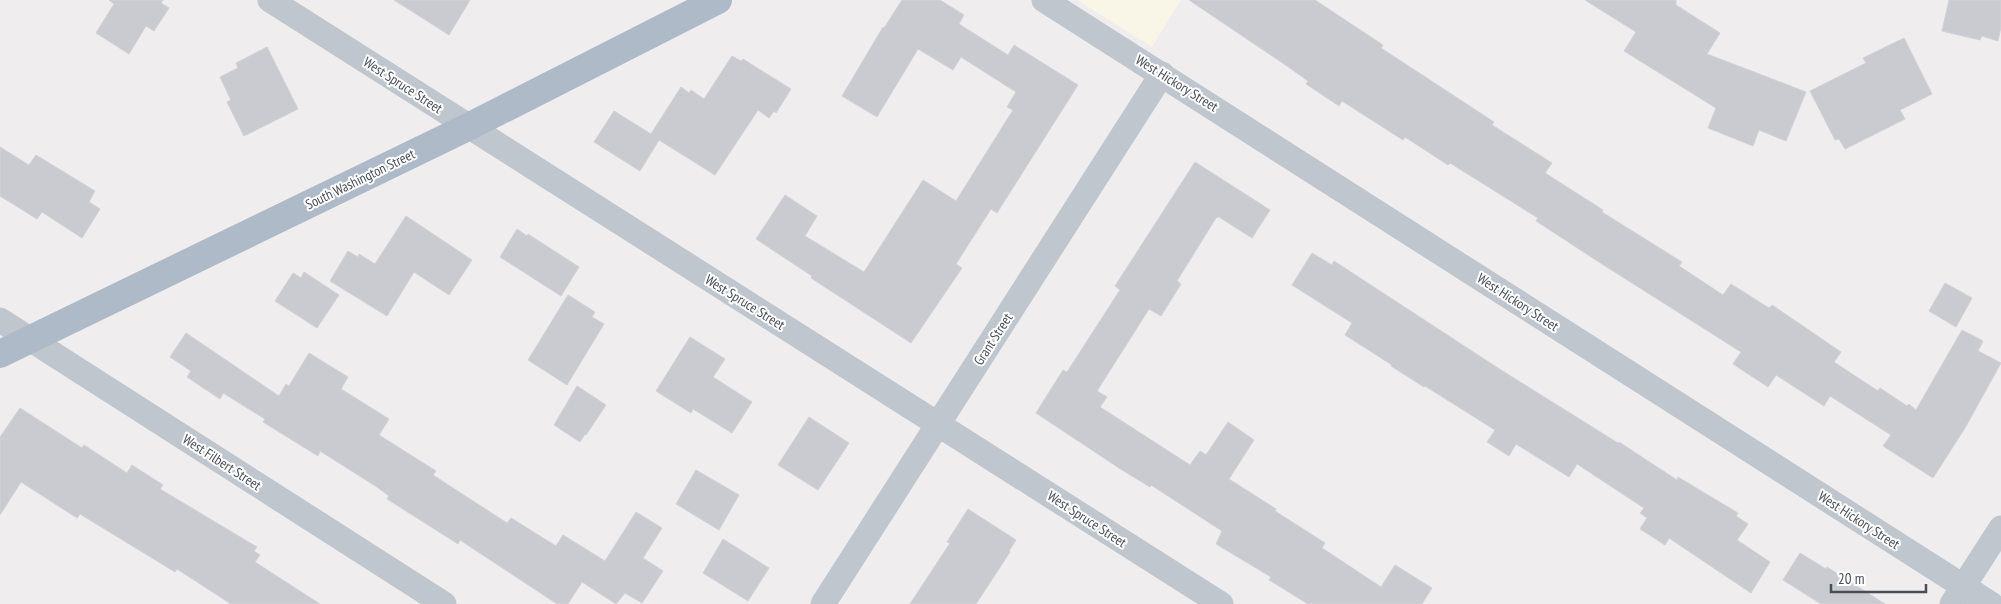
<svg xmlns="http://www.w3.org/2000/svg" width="2001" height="604" viewBox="0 0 2001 604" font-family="'PT Sans Narrow',sans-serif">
<rect width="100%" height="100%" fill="#efeded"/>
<path fill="#f9f5e7" d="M 1077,0 L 1181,0 L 1152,47 Z"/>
<g fill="#cacbd1" stroke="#d1d2d7">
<path d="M 109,0 L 163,0 L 161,3 L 169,8 L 154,31 L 146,26 L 129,54 L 96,33 L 114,4 Z"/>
<path d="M 394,0 L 470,0 L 449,35 Z"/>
<path d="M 902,0 L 940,0 L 964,15 L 959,24 L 1008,55 L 1014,45 L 1078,85 L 997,213 L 991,209 L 956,264 L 962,268 L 911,343 L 811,278 L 812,276 L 756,239 L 785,195 L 817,216 L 805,236 L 864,272 L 923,180 L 956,201 L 1013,110 L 1007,107 L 1016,92 L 961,57 L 953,70 L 918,49 L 877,117 L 842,96 L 883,27 L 884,28 Z"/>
<path d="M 1189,0 L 1315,0 L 1383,45 L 1381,48 L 1494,122 L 1492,125 L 1552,163 L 1545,173 L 1603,210 L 1602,212 L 1682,262 L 1679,266 L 1723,295 L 1731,284 L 1769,308 L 1772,305 L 1841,352 L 1834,362 L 1878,391 L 1880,388 L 1907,406 L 1909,404 L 1916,410 L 1962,330 L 1983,341 L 1978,351 L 2001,363 L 1965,428 L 1933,478 L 1883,446 L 1891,435 L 1830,396 L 1824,406 L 1776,375 L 1768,387 L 1733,364 L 1741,352 L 1602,264 L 1536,221 L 1538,218 L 1450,163 L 1448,165 L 1405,137 L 1403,140 L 1342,101 L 1339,106 L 1306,84 L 1308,81 L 1287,66 Z"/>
<path d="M 1585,0 L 1676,0 L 1676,5 L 1720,33 L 1707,54 L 1806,92 L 1786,141 L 1759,130 L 1753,146 L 1708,128 L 1716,108 L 1624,51 L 1636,32 Z"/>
<path d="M 1949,0 L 2001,0 L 2001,27 L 1998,41 L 1982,36 L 1980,40 L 1942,31 Z"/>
<path d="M 1904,38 L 1932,94 L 1900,110 L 1905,119 L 1845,149 L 1839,139 L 1835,140 L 1810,91 L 1866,63 L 1863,58 Z"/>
<path d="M 267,47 L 298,109 L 244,136 L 227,102 L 231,100 L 220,77 L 238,68 L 236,63 Z"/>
<path d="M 732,56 L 741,61 L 743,59 L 791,89 L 776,113 L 774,111 L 769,118 L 758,110 L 715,175 L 659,140 L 640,171 L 594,142 L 614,111 L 651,134 L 681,87 L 689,93 L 691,90 L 704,99 Z"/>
<path d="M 0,147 L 29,165 L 36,155 L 95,191 L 89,202 L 100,209 L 82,238 L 42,212 L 37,219 L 0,196 Z"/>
<path d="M 1195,162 L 1270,210 L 1252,238 L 1219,217 L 1216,218 L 1177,281 L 1181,284 L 1161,316 L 1149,309 L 1097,391 L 1107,397 L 1100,407 L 1190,465 L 1200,451 L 1206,455 L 1228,422 L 1254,440 L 1229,479 L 1276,509 L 1275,511 L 1325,543 L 1322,548 L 1381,587 L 1395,565 L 1432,588 L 1422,604 L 1308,604 L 1269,580 L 1271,577 L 1216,544 L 1222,531 L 1151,485 L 1150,487 L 1122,470 L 1036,413 L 1063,370 L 1067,372 L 1120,290 L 1115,286 Z"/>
<path d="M 406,216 L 472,260 L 449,295 L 414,272 L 387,316 L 330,281 L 348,251 L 358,257 L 359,254 L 375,264 Z"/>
<path d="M 517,229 L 527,236 L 528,234 L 579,267 L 561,296 L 500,257 Z"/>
<path d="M 1312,253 L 1332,265 L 1334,261 L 1501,370 L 1618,443 L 1619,442 L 1677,480 L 1678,477 L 1738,513 L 1736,516 L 1748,524 L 1737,540 L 1770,562 L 1751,593 L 1669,538 L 1665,545 L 1640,529 L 1647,518 L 1640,513 L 1644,508 L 1577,464 L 1569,477 L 1516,444 L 1509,456 L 1487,442 L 1495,430 L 1425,386 L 1424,387 L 1391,366 L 1392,365 L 1345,335 L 1352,323 L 1292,285 Z"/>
<path d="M 304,272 L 339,295 L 317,328 L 275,301 L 293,273 L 301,278 Z"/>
<path d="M 1945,283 L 1972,298 L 1956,327 L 1929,311 Z"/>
<path d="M 568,295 L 595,312 L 592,317 L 604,324 L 567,385 L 528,360 Z"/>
<path d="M 186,333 L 279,396 L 286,384 L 289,386 L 309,353 L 348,377 L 341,389 L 389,419 L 379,435 L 436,471 L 433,475 L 507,523 L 511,518 L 556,546 L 563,535 L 605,561 L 636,512 L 662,528 L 643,558 L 663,571 L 642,603 L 625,593 L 616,604 L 582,582 L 568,604 L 557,604 L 460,540 L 458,544 L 387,499 L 389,496 L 377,487 L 320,451 L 318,456 L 263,422 L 265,419 L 223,393 L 220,399 L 187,377 L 191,371 L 170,357 Z"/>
<path d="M 690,337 L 725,359 L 713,377 L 752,402 L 732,433 L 693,409 L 691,413 L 656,391 Z"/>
<path d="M 577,386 L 606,405 L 586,435 L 585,434 L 580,442 L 554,425 Z"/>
<path d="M 20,408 L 82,448 L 84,445 L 127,473 L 132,465 L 163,485 L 160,489 L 257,547 L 254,551 L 260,555 L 255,562 L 320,604 L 231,604 L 177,569 L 175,572 L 80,514 L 77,518 L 21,482 L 0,515 L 0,437 Z"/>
<path d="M 809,417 L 849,443 L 818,490 L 778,465 Z"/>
<path d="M 696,470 L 739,495 L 719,530 L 676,504 Z"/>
<path d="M 968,509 L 1016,540 L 1009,551 L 1010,552 L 976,604 L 910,604 L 950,543 L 947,542 Z"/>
<path d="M 723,539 L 769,568 L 748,601 L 703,573 Z"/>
<path d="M 1800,553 L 1826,569 L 1827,567 L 1885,604 L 1821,604 L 1783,580 Z"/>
</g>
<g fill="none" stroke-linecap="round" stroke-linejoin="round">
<g stroke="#bfc6cd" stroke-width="25">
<path d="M 270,0 L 1221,604"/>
<path d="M 1044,0 L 1991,604"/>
<path d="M 0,320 L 444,604"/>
<path d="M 823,604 L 1162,74"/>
<path d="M 1952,604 L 2001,528"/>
</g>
<path stroke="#afbac8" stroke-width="28" d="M 0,354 L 468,127 L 718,0"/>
</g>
<g text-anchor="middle" stroke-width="4" stroke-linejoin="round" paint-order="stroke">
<g font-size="14" fill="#474e57" stroke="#fff">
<text transform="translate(1177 83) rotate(32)" y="5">West Hickory Street</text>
<text transform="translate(403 85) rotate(33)" y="5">West Spruce Street</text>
<text transform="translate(360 179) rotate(-26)" y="5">South Washington Street</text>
<text transform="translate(745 302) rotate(32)" y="5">West Spruce Street</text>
<text transform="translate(1518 302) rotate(33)" y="5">West Hickory Street</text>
<text transform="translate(993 339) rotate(-57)" y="5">Grant Street</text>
<text transform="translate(222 462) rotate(33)" y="5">West Filbert Street</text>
<text transform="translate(1087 519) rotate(33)" y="5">West Spruce Street</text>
<text transform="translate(1859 520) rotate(33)" y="5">West Hickory Street</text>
</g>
</g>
<path d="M1831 584v8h95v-8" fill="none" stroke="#474e57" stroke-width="2.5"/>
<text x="1838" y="584" font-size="15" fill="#474e57" stroke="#ffffff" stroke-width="4" paint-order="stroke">20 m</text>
</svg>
